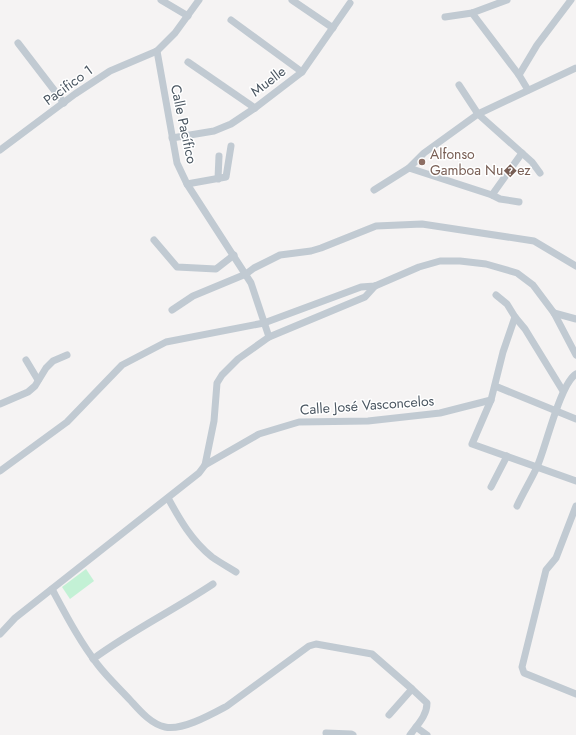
<svg xmlns="http://www.w3.org/2000/svg" width="576" height="735" viewBox="0 0 576 735" font-family="Jost,sans-serif">
<rect width="100%" height="100%" fill="#f5f3f3"/>
<path fill="#c3f1d5" d="M 86,569 L 94,581 L 70,599 L 62,587 Z"/>
<g fill="none" stroke-linecap="round" stroke-linejoin="round">
<g stroke="#c1cad2" stroke-width="7">
<path d="M 161,0 L 188,16"/>
<path d="M 292,0 L 333,28"/>
<path d="M 472,13 L 519,75 L 528,90"/>
<path d="M 445,17 L 472,13 L 507,0"/>
<path d="M 231,20 L 302,72"/>
<path d="M 18,43 L 64,103"/>
<path d="M 188,62 L 255,108"/>
<path d="M 519,75 L 537,45 L 571,0"/>
<path d="M 459,85 L 478,114 L 532,162 L 540,173"/>
<path d="M 172,138 L 214,131 L 231,124 L 255,108 L 302,72 L 350,3"/>
<path d="M 0,150 L 75,94 L 110,71 L 157,51 L 175,33 L 199,0"/>
<path d="M 409,168 L 492,195 L 500,199 L 519,202"/>
<path d="M 218,179 L 219,156"/>
<path d="M 187,184 L 226,177 L 231,146"/>
<path d="M 374,190 L 409,168 L 424,153 L 478,114 L 576,68"/>
<path d="M 492,195 L 522,153"/>
<path d="M 154,240 L 177,267 L 216,269 L 234,255"/>
<path d="M 496,295 L 507,304 L 515,317 L 525,329 L 563,391"/>
<path d="M 172,310 L 193,296 L 246,274 L 254,268 L 280,255 L 311,251 L 321,248 L 376,226 L 422,224 L 534,241 L 576,266"/>
<path d="M 554,313 L 576,319"/>
<path d="M 515,317 L 503,352 L 491,400 L 472,444 L 576,481"/>
<path d="M 269,337 L 365,297 L 375,286"/>
<path d="M 26,360 L 38,380"/>
<path d="M 495,386 L 576,419"/>
<path d="M 0,404 L 28,392 L 35,386 L 46,368 L 53,361 L 67,355"/>
<path d="M 205,465 L 259,434 L 299,422 L 368,421 L 440,413 L 491,400"/>
<path d="M 0,471 L 67,422 L 122,365 L 166,342 L 264,323 L 361,287 L 375,286 L 419,267 L 440,261 L 460,261 L 486,264 L 517,273 L 533,285 L 554,313 L 576,355"/>
<path d="M 491,487 L 507,456"/>
<path d="M 168,498 C 180,520 192,541 212,557 C 219,562 228,567 236,572"/>
<path d="M 517,506 C 523,493 531,480 537,467 C 546,447 560,384 576,374"/>
<path d="M 576,506 L 556,558 L 546,570 L 522,667 L 524,673 L 576,694"/>
<path d="M 52,589 C 66,615 80,642 98,665 C 108,678 120,689 131,701 C 140,711 151,724 165,727 C 182,731 212,714 227,706 L 309,646 L 316,644 L 372,654 L 412,689 L 427,703 C 427,716 417,725 410,735"/>
<path d="M 0,634 L 15,618 L 199,473 L 205,465 L 214,421 L 217,383 L 222,375 L 238,359 L 269,337 L 251,283 L 187,184 L 177,163 L 157,51"/>
<path d="M 93,659 C 131,631 174,610 213,584"/>
<path d="M 389,715 L 412,689"/>
<path d="M 416,727 L 427,735"/>
<path d="M 326,733 L 351,734 L 353,735"/>
</g>
</g>
<circle fill="#8d6e63" stroke="#fff" stroke-width="1.5" cx="422" cy="162" r="4"/>
<g text-anchor="middle" stroke-width="3" stroke-linejoin="round" paint-order="stroke">
<g font-size="14" fill="#4a5661" stroke="#fff">
<text transform="translate(268 81) rotate(-37)" y="5">Muelle</text>
<text transform="translate(68 85) rotate(-36)" y="5">Pacifico 1</text>
<text transform="translate(184 124) rotate(78)" y="5">Calle Pacífico</text>
<text transform="translate(367 405) rotate(-4)" y="5">Calle José Vasconcelos</text>
</g>
<g font-size="14" fill="#785e54" stroke="#fff" text-anchor="start">
<text x="430" y="159">Alfonso<tspan x="430" dy="16">Gamboa Nu�ez</tspan></text>
</g>
</g>
</svg>
